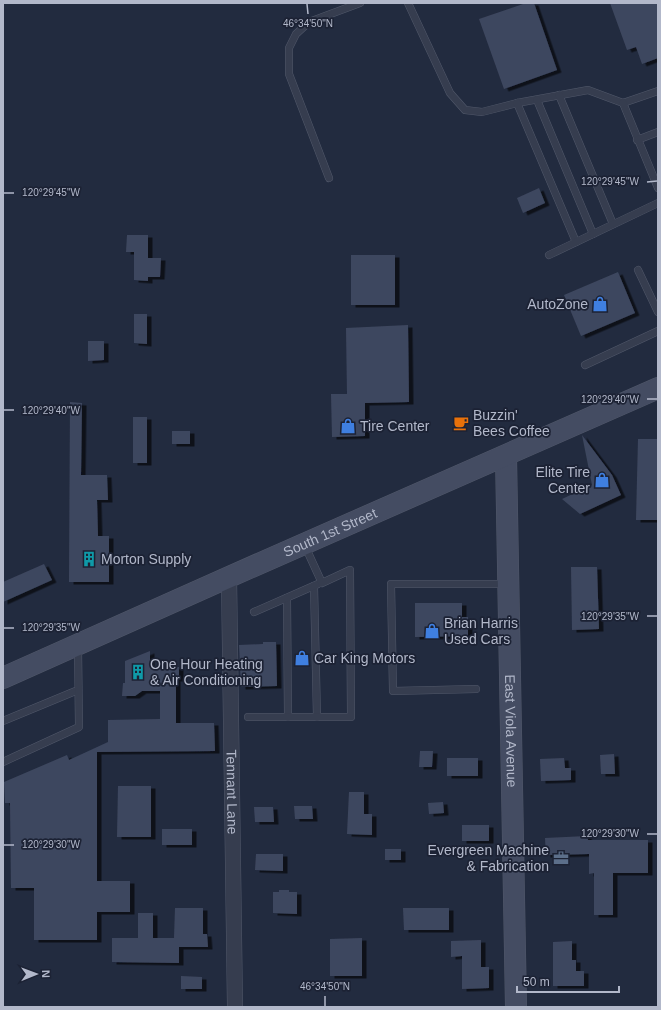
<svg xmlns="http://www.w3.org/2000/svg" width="661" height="1010" viewBox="0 0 661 1010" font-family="Helvetica,sans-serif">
<defs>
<filter id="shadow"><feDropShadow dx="4.5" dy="2.5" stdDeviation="0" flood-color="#0009"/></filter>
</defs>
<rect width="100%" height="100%" fill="#222b3f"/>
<g fill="#3e475f" filter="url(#shadow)">
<path d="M 526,3 L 534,3 L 557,70 L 504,89 L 479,19 Z"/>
<path d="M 610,3 L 658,3 L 658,58 L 642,64 L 636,47 L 627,50 Z"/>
<path d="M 539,188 L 545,203 L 523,213 L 517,198 Z"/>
<path d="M 127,235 L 148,235 L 148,258 L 161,258 L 160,277 L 148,277 L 148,281 L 134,280 L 134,252 L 126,252 Z"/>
<rect x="351" y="255" width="44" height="50"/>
<path d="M 618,272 L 635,313 L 581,336 L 564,295 Z"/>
<path d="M 134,314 L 147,314 L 147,344 L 134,343 Z"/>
<path d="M 408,325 L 409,402 L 365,403 L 365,436 L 332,437 L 331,394 L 347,394 L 346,328 Z"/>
<path d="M 88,341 L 104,341 L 104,360 L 88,361 Z"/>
<path d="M 70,402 L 82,403 L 81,475 L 107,475 L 108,500 L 97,500 L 98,536 L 109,536 L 109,582 L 69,582 Z"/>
<rect x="133" y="417" width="14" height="46"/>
<rect x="172" y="431" width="18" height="13"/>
<path d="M 582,435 L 612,475 L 621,495 L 580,514 L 562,499 L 592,485 Z"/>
<path d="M 638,439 L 658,439 L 658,520 L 636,520 Z"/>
<path d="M 44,564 L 52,580 L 3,602 L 3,582 Z"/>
<path d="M 571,567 L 597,567 L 599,629 L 572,630 Z"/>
<path d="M 415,603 L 462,603 L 462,617 L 468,617 L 468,636 L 415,637 Z"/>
<path d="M 263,642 L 276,642 L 277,686 L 241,687 L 239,645 L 263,644 Z"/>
<path d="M 150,651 L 150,666 L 179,667 L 179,679 L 176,679 L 176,723 L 214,723 L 215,751 L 97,752 L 97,881 L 130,881 L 130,912 L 97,912 L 97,940 L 34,940 L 34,888 L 11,888 L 10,803 L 5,803 L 4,782 L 67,755 L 69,760 L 108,742 L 108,720 L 160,719 L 160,691 L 142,691 L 135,696 L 122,696 L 123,683 L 125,683 L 125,661 Z"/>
<path d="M 420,751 L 433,751 L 432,767 L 419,767 Z"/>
<path d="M 614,754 L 615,774 L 601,774 L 600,755 Z"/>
<rect x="447" y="758" width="31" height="18"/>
<path d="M 564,758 L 565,768 L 571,768 L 571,780 L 541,781 L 540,759 Z"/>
<path d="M 118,786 L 151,786 L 151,837 L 117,837 Z"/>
<path d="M 349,792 L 364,792 L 364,814 L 372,814 L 372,835 L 347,834 Z"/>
<path d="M 443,802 L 444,813 L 429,814 L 428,803 Z"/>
<path d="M 294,806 L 312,806 L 313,819 L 295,819 Z"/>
<path d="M 254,807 L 273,807 L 274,822 L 255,822 Z"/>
<rect x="462" y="825" width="27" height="16"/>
<rect x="162" y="829" width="30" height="16"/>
<path d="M 587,836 L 588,840 L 648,840 L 648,873 L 613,873 L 613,915 L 594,915 L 594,873 L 589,874 L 589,854 L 546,855 L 545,838 Z"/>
<rect x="385" y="849" width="16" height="11"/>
<path d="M 256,854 L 283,854 L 283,871 L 255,870 Z"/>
<path d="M 279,890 L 289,890 L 289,892 L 297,892 L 297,914 L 273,913 L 273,892 L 279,892 Z"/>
<path d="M 175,908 L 203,908 L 203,934 L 207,934 L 208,947 L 179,947 L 179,963 L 112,962 L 112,938 L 138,938 L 138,913 L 153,913 L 153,938 L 174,938 Z"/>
<path d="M 403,908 L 449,908 L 449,930 L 404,930 Z"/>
<path d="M 362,938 L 362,976 L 330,976 L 330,939 Z"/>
<path d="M 481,940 L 481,967 L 489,967 L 489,988 L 462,989 L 462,956 L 451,957 L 451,941 Z"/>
<path d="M 572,941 L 572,960 L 576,960 L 576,971 L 584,971 L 584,986 L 553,986 L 553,942 Z"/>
<path d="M 181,976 L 202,977 L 202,989 L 181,989 Z"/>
</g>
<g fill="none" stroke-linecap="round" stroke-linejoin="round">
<g stroke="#51586a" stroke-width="8">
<g id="lane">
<path d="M 408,3 L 450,93 L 465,110 L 482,112 L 517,103 L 588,90 L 623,103 L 658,91"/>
<path d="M 559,95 L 613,224"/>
<path d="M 537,100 L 593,234"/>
<path d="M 517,103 L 576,242"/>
<path d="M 623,103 L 658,188"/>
<path d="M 637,140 L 658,132"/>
<path d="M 329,178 L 289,74 L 289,48 L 296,34 L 309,22 L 360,3"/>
<path d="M 549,255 L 658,203"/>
<path d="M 638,270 L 658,312"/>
<path d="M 585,365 L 658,331"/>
<path d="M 314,586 L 317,717"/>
<path d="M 287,598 L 288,717"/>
<path d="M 254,612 L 318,584"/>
<path d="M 476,689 L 393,691 L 391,584 L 506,584"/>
<path d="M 248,717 L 351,717 L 350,570 L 322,583 L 305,546"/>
<path d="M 3,721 L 78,690"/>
<path d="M 3,762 L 79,727 L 78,647"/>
</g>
</g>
<g stroke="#51586a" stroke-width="16">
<g id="street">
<path id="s1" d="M 229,577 L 235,1007"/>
</g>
</g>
<g stroke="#51586a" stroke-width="22">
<g id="secondary">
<path id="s2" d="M 506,456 L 516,1007"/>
<path id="s3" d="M 3,678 L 229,577 L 658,388"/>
</g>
</g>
<use href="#lane" stroke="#363d4f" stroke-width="7"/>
<use href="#street" stroke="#363d4f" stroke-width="15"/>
<use href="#secondary" stroke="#444c62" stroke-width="21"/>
</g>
<path fill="none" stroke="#b2b8ca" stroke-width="1.5" d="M 307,4 L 308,14M 647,182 L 657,181M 4,193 L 14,193M 647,399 L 657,399M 4,410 L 14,410M 647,616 L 657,616M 4,628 L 14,628M 647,834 L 657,834M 4,845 L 14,845M 325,996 L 325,1006"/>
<defs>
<g id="shop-bare" transform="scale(1.2)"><path d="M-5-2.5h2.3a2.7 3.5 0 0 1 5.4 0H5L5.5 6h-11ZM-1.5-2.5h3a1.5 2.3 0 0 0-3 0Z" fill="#3f7fe0" stroke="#1c2234" stroke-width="2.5" paint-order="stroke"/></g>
<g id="cafe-bare" transform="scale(1.2)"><path d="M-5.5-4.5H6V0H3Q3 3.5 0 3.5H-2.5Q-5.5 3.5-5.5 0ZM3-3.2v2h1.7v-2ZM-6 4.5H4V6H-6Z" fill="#e8710a" stroke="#1c2234" stroke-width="2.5" paint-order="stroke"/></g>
<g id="building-bare" transform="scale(1.2)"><path d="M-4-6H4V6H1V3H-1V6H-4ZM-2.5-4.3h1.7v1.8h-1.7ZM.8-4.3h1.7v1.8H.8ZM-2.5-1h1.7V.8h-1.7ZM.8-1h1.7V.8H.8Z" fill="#0f9aa8" stroke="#1c2234" stroke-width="2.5" paint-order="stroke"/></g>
<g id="office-bare" transform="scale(1.2)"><path d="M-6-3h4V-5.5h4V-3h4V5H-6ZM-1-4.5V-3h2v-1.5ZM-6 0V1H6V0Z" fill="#5c6f8a" stroke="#1c2234" stroke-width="2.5" paint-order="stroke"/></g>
</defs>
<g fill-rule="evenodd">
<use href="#shop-bare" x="600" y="304"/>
<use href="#cafe-bare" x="461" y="423"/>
<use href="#shop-bare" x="348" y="426"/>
<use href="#shop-bare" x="602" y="480"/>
<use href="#building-bare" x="89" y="559"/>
<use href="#shop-bare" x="432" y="631"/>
<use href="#shop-bare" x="302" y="658"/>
<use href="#building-bare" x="138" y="672"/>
<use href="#office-bare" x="561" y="858"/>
</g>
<g text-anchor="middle" stroke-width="3.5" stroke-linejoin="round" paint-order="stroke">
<g font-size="14" fill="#b2b8ca" stroke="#1c2234" text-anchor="start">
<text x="588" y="309" text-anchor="end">AutoZone</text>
<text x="473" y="420">Buzzin'<tspan x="473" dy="16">Bees Coffee</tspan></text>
<text x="360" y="431">Tire Center</text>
<text x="590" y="477" text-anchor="end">Elite Tire<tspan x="590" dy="16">Center</tspan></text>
<text x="101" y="564">Morton Supply</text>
<text x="444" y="628">Brian Harris<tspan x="444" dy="16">Used Cars</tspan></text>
<text x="314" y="663">Car King Motors</text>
<text x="150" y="669">One Hour Heating<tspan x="150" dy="16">&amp; Air Conditioning</tspan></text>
<text x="549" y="855" text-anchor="end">Evergreen Machine<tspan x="549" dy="16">&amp; Fabrication</tspan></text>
</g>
<g font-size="14" fill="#b2b8ca" stroke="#1c2234">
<text dy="5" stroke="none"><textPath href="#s3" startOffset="358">South 1st Street</textPath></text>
<text dy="5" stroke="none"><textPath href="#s2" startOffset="275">East Viola Avenue</textPath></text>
<text dy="5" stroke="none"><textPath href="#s1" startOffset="215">Tennant Lane</textPath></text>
</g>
</g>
<g font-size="10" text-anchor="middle" fill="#b2b8ca" stroke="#1c2234" stroke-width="3.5" stroke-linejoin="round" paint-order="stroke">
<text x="308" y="27">46°34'50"N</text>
<text x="610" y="185">120°29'45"W</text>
<text x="51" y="196">120°29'45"W</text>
<text x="610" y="403">120°29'40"W</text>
<text x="51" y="414">120°29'40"W</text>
<text x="610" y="620">120°29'35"W</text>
<text x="51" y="631">120°29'35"W</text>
<text x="610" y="837">120°29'30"W</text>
<text x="51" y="848">120°29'30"W</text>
<text x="325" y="990">46°34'50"N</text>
</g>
<rect width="661" height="1010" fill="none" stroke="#b2b8ca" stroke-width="8"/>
<g transform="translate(36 974) rotate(89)" stroke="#1c2234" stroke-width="3" paint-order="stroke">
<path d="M0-3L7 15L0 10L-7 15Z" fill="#b2b8ca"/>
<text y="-6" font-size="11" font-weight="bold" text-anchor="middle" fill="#b2b8ca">N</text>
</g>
<path d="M517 986v6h102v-6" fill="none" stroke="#b2b8ca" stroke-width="2"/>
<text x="523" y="986" font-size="12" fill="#b2b8ca" stroke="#1c2234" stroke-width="3" paint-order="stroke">50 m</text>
</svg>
